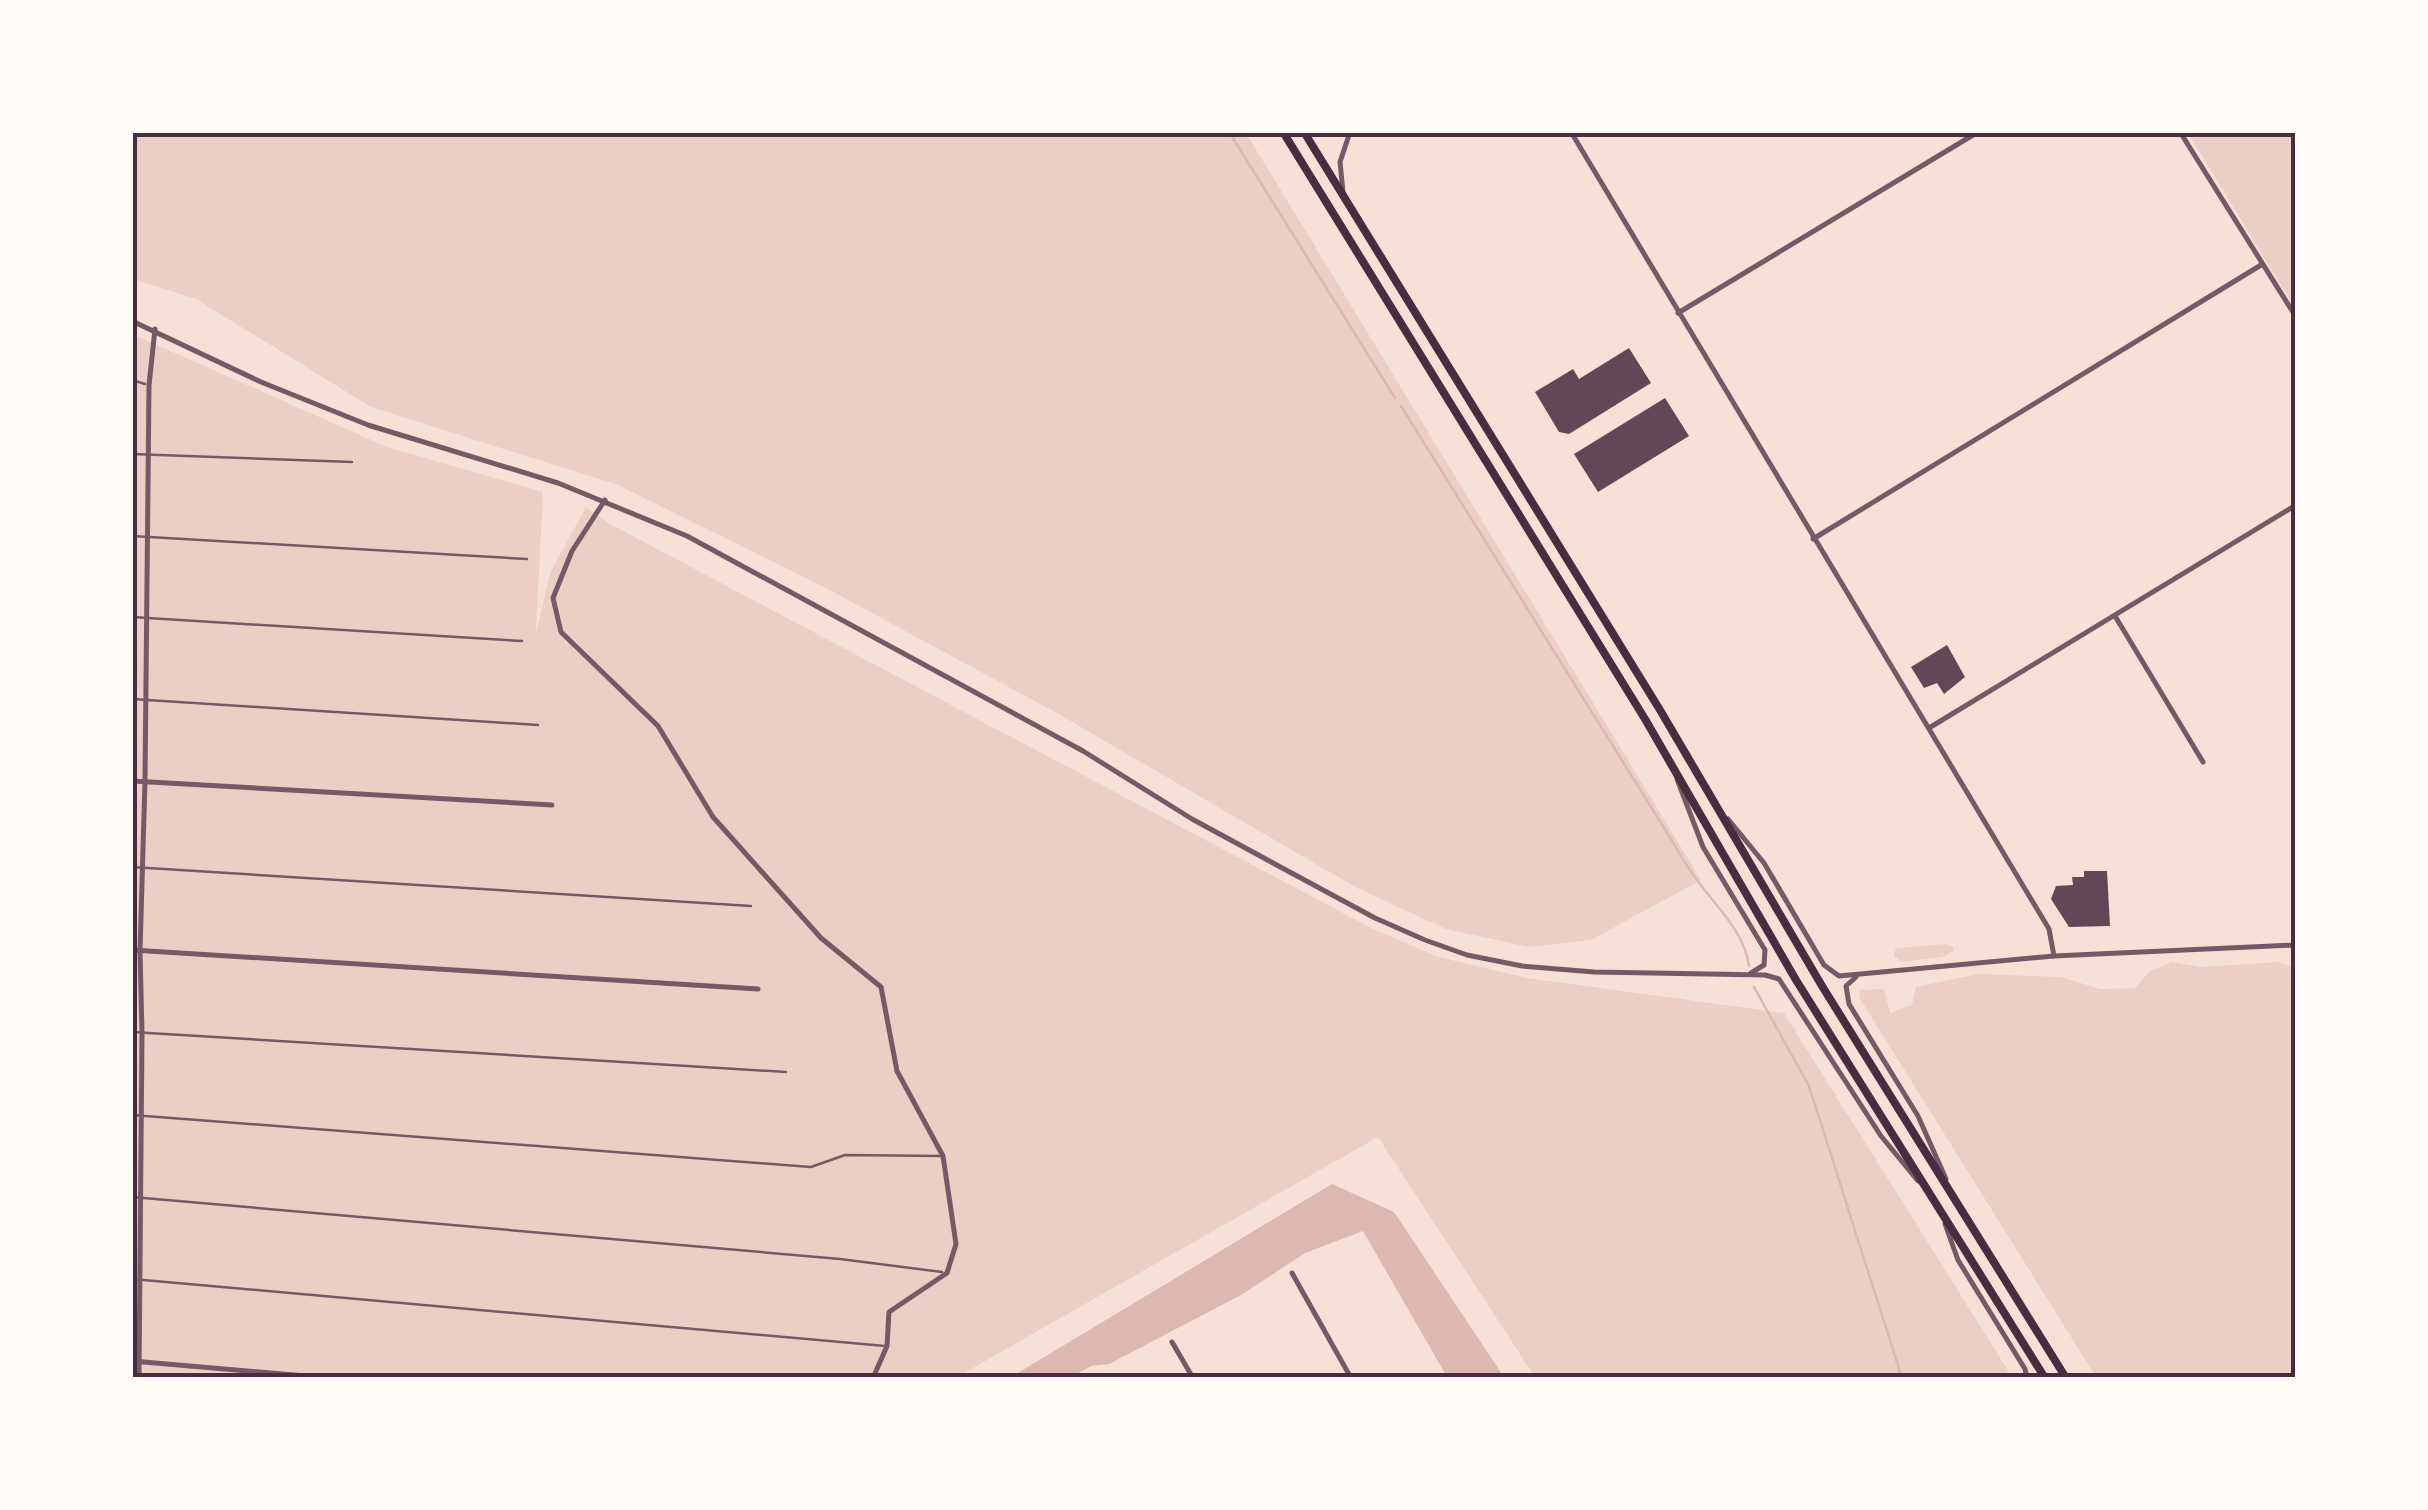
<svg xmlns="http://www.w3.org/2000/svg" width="2428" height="1510" viewBox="0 0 2428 1510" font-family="'PT Sans',sans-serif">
<rect width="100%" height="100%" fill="#f7e1d7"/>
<g fill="#ebcfc5">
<path d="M 132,133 L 1246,133 L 1701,880 L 1591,940 L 1528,947 L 1446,929 L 1357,888 L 1055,712 L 824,587 L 618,485 L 371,407 L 196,299 L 133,279 Z"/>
<path d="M 2188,133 L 2295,133 L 2295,305 L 2293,305 Z"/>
<path d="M 132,334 L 387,447 L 543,492 L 536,634 L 550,573 L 586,507 L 610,524 L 1375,930 L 1439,957 L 1527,978 L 1784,1013 L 2012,1377 L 1535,1377 L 1378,1137 L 957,1377 L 133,1377 Z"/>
<path d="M 1946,944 L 1954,948 L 1953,951 L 1942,957 L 1902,962 L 1894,956 L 1896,948 Z"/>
<path d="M 2172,962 L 2200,967 L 2279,962 L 2295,968 L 2295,1377 L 2096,1377 L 1859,997 L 1860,990 L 1884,989 L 1890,1013 L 1912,1005 L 1916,987 L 1978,974 L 2061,977 L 2100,989 L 2135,988 L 2150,971 Z"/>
</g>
<path fill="#dcb8b0" d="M 1332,1184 L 1394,1212 L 1504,1377 L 1447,1377 L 1363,1231 L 1305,1253 L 1241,1295 L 1109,1364 L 1091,1366 L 1071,1377 L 1011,1377 Z"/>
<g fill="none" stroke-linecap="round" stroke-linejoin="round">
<g stroke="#dcb8b0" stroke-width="2.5">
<path d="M 1229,132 L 1395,398"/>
<path d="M 1401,406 L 1661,823 C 1674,843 1685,865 1700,884 C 1719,909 1745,934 1749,966"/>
<path d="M 1754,987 L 1809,1086 L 1902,1378"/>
</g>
</g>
<g fill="#644757">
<path d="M 1629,348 L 1651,383 L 1569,434 L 1559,432 L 1535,392 L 1573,369 L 1579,379 Z"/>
<path d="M 1665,398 L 1689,436 L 1598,492 L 1574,454 Z"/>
<path d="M 1947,645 L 1965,677 L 1944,694 L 1937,683 L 1924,688 L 1911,667 Z"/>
<path d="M 2084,871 L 2107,871 L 2110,926 L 2069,927 L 2051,899 L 2056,886 L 2073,885 L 2072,877 L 2084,877 Z"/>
</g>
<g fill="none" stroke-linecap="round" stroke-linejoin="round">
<g stroke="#755966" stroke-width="2.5">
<path d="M 132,380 L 145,384"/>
<path d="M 132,454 L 352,462"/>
<path d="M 132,536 L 527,559"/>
<path d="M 132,617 L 522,641"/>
<path d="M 132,699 L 538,725"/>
<path d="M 132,867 L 751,906"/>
<path d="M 132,1032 L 786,1072"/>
<path d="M 132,1115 L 811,1167 L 845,1155 L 941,1156"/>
<path d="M 132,1197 L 840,1259 L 942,1272"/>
<path d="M 132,1279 L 885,1346"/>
</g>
<g stroke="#755966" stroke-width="5">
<path d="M 1571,132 L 2049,929 L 2054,956"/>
<path d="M 2180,132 L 2296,317"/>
<path d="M 1343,192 L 1340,162 L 1350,132"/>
<path d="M 1678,313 L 1978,132"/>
<path d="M 132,321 L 261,382 L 368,425 L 558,483 L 687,536 L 1083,751 L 1192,819 L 1273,863 L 1375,918 L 1425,940 L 1467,955 L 1522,966 L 1594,972 L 1765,975 L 1779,979 L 1881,1136 L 1918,1181"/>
<path d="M 605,500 L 572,551 L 553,598 L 561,632 L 658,726 L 713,817 L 821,938 L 881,987 L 897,1071 L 943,1156 L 956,1244 L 947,1273 L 889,1312 L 887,1346 L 873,1378"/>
<path d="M 1813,539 L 2261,265"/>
<path d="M 2115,616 L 2203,762"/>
<path d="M 1929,728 L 2296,505"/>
<path d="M 1677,779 L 1703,847 L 1765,950 L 1764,965 L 1751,973"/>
<path d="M 132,781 L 552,805"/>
<path d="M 1728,819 L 1764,863 L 1824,965 L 1839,976 L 2054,956 L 2296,945"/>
<path d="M 132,950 L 758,989"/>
<path d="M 1856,977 L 1846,986 L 1849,1004 L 1918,1116 L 1946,1179"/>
<path d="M 1945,1224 L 1958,1260 L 2025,1369 L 2027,1378"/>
<path d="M 1292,1273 L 1351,1378"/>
<path d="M 1172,1342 L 1193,1378"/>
<path d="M 132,1361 L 329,1378"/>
<path d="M 139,1378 L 142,1033 L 140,951 L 145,781 L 149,385 L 155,329"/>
</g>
<g stroke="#4a2c40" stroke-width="8">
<path d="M 1283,132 L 1645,719 L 1796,980 L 2045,1378"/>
<path d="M 1304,132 L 1660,710 L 1822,986 L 2066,1378"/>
</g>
</g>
<rect width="2428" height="1510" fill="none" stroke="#fffaf5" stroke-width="270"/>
<rect x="135" y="135" width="2158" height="1240" fill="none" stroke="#4a2c40" stroke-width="4"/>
</svg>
